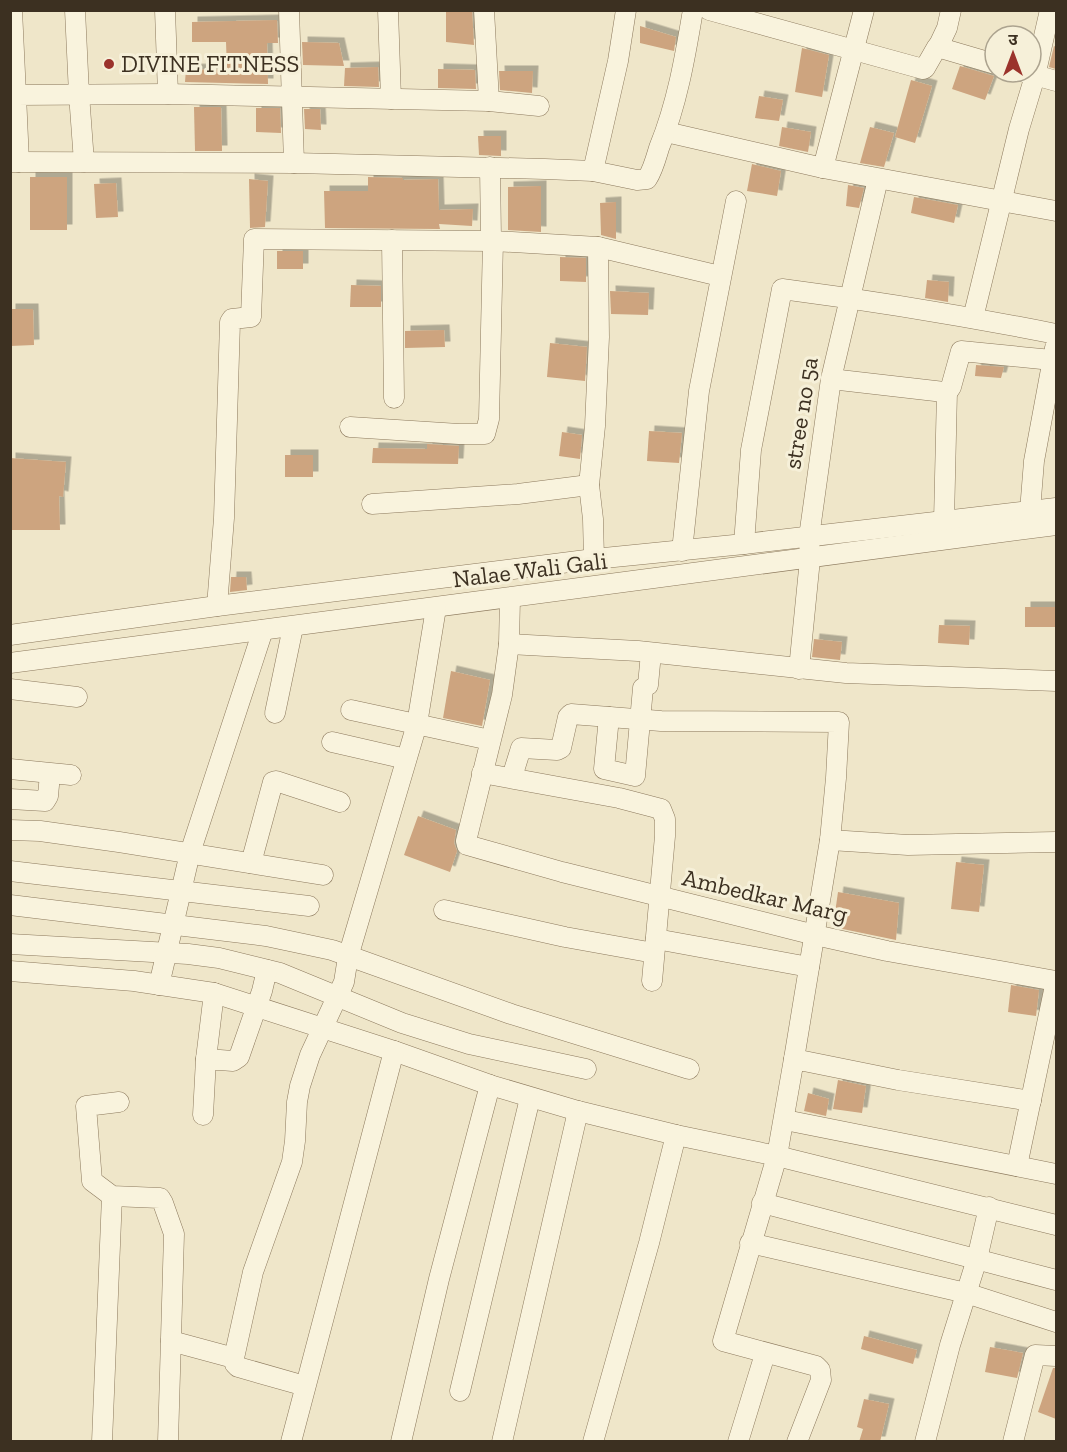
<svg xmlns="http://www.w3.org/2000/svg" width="1067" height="1452" viewBox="0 0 1067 1452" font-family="'Zilla Slab','Noto Sans Devanagari',serif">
<defs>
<filter id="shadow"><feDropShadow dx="5.5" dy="-5.5" stdDeviation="0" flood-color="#0004"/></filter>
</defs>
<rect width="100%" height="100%" fill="#efe6c9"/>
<g fill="#cda47f" filter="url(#shadow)">
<path d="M 446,10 L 472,10 L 474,45 L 446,42 Z"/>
<path d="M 277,20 L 278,43 L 267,43 L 268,84 L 185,82 L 186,69 L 227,70 L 226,42 L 192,42 L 192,22 Z"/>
<path d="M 640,26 L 676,37 L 674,51 L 640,43 Z"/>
<path d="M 302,42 L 339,43 L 344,66 L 303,65 Z"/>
<path d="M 1054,46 L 1056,47 L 1056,69 L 1049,67 Z"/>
<path d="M 802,48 L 829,55 L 822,97 L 795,92 Z"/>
<path d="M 960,66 L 994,76 L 985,100 L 952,89 Z"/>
<path d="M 378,67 L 379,87 L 344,86 L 345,68 Z"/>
<path d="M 438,69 L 475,70 L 476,89 L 438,88 Z"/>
<path d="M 499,71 L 533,71 L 532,93 L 500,90 Z"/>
<path d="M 911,80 L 932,86 L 915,143 L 895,137 Z"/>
<path d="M 759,96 L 783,100 L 779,121 L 755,118 Z"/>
<path d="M 194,107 L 221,107 L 222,151 L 195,151 Z"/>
<path d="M 256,108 L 280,108 L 281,133 L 256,132 Z"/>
<path d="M 304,109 L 320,109 L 321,130 L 305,129 Z"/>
<path d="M 782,127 L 811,132 L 808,152 L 779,146 Z"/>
<path d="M 870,127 L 894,133 L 884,167 L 860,163 Z"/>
<path d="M 478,136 L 501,136 L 501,156 L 479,155 Z"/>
<path d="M 752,164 L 781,171 L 777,196 L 747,191 Z"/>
<rect x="30" y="177" width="37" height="53"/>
<path d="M 368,177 L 403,178 L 403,180 L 438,179 L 439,210 L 473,209 L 472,226 L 439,224 L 440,229 L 325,228 L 324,191 L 368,191 Z"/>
<path d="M 249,179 L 268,181 L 265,227 L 250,228 Z"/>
<path d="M 116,183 L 118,217 L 96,218 L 94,184 Z"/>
<path d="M 848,185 L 864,188 L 859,208 L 846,206 Z"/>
<path d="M 541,186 L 541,232 L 508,230 L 508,187 Z"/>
<path d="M 914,197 L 958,205 L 954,223 L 911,213 Z"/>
<path d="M 616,202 L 616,239 L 601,235 L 600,203 Z"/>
<rect x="277" y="251" width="26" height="18"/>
<path d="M 560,257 L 586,258 L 586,282 L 560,281 Z"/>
<path d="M 927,280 L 949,282 L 948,302 L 925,298 Z"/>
<path d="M 351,285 L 381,286 L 381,307 L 350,307 Z"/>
<path d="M 610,291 L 649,293 L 648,315 L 611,314 Z"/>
<path d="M 10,309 L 33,309 L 34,345 L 10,346 Z"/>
<path d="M 444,330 L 445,347 L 405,348 L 405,331 Z"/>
<path d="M 550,343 L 587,347 L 585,381 L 547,377 Z"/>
<path d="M 976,365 L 1004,367 L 1001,378 L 975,376 Z"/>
<path d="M 649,431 L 682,433 L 679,463 L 647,461 Z"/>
<path d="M 562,432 L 582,435 L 580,459 L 559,456 Z"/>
<path d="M 427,444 L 459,446 L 458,464 L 372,463 L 373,448 L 427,449 Z"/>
<rect x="285" y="455" width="28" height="22"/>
<path d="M 10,458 L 66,462 L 63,497 L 59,496 L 60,530 L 10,530 Z"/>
<path d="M 231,577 L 246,577 L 247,590 L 230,592 Z"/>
<rect x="1025" y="607" width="31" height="20"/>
<path d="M 939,625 L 970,626 L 969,645 L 938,643 Z"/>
<path d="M 814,639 L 842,642 L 840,660 L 812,657 Z"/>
<path d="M 451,671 L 490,680 L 482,726 L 443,718 Z"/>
<path d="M 418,816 L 456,830 L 454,843 L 457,851 L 450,872 L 404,855 Z"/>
<path d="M 956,862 L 984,865 L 979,912 L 951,909 Z"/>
<path d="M 838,892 L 899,903 L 896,940 L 833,927 Z"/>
<path d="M 1011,985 L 1039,990 L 1036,1016 L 1008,1012 Z"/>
<path d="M 838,1080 L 866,1086 L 862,1113 L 833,1109 Z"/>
<path d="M 808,1093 L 829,1099 L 826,1116 L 804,1111 Z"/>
<path d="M 864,1336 L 917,1350 L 913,1364 L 861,1349 Z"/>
<path d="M 990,1347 L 1023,1353 L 1017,1378 L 985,1372 Z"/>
<path d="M 1053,1368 L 1056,1368 L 1056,1419 L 1038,1412 Z"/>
<path d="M 864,1399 L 889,1404 L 880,1442 L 859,1442 L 863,1429 L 857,1427 Z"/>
</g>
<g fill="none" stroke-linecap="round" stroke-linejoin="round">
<g stroke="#8c795d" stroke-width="21">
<g id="street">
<path d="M 12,10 L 16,95"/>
<path d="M 75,10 L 79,94 L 84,162"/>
<path d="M 165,10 L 168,94"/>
<path d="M 289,10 L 294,163"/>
<path d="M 388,10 L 391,99"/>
<path d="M 484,10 L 489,101"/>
<path d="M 709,10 L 923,69 L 925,68 L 937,47 L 995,64"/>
<path d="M 938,47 L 947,28 L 951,10"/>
<path d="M 1024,72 L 1056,81"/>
<path d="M 666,132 L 823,168 L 1056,211"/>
<path d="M 10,162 L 294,163 L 545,169 L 593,171 L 637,180 L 647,179 C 653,170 656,158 659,148 C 677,104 685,58 693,10"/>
<path d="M 19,162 L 16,95 L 168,94 L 489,101 L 539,106"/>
<path d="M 823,168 L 864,10"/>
<path d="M 593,171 L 618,61 L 626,10"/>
<path d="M 392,240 L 394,398"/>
<path d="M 973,318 L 1019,129 L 1035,76 L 1050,10"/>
<path d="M 831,379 L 944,392 L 949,390 L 951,387 L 961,351 L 1052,360"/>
<path d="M 350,427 L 459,434 L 485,434 L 489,419 L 493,241 L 491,239 L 490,167"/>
<path d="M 372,504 L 518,494 L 589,485"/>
<path d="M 1030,511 L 1034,461 L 1055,348"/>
<path d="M 944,521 L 947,391"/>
<path d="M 744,544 L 751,450 L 782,289 C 874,301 965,316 1056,334"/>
<path d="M 682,551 L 699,391 L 736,201"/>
<path d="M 594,559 L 593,519 L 589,485 L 595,426 L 599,337 L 598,247"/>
<path d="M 510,598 L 509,644 L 502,695 L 466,841 L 467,845 L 562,872 L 815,935 L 887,951 L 1056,981"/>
<path d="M 217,606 L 224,518 L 230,322 L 232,319 L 251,317 L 254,239 L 493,241 L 598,247 L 720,276"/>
<path d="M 10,635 L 217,606 L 594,559 L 744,544 L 1056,508"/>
<path d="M 509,644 L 638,651 L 846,673 L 1056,681"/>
<path d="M 10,663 L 1056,525"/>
<path d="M 799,669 L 810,559 L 809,537 L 831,379 L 878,179"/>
<path d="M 10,689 L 77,697"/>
<path d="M 351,710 L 490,740"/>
<path d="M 275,713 L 293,627"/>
<path d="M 609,717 L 604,769 L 635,776 L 643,688 L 648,685 L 651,653"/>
<path d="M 332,742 L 406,759"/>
<path d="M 10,769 L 71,775"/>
<path d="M 482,773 L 619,798 L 661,809 L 665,819 L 665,836 L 652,981"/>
<path d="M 512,777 L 521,748 L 557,750 L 561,748 L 568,717 L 571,714 L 661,721 L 839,722 L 836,778 L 830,840 L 794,1059"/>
<path d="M 10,799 L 45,801 L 48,796 L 50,774"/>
<path d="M 10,830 L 40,831 L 119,842 L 323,875"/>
<path d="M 830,840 L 908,845 L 1056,842"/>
<path d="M 251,863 L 273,782 L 276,781 L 340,802"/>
<path d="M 10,871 L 309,906"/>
<path d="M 10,905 L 266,936 L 332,950 L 511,1014 L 689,1069"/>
<path d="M 444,910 L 565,937 L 654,953"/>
<path d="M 656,939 L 809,967"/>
<path d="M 10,944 L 188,954 L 219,958 L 280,973 L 402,1023 L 469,1044 L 586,1069"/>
<path d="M 10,971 L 134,981 L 214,993 L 394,1051 L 490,1085 L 578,1111 L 676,1135 L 777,1156 L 1056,1225"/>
<path d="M 159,985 L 190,853 L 263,630"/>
<path d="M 206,1059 L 214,993"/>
<path d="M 119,1102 L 86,1106 L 92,1181 L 112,1196 L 160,1198 L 163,1203 L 174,1234 L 168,1442"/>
<path d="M 203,1115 L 206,1059 L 233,1061 L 239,1057 L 262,991 L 267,970"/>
<path d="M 785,1120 L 1056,1174"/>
<path d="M 1017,1166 L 1056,981"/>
<path d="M 762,1203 L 1056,1280"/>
<path d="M 750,1243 L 966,1293 L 1056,1322"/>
<path d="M 171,1341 L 234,1358"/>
<path d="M 305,1386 L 238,1367 L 235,1364 L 234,1358 L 253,1272 L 292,1162 L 295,1141 L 297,1102 L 300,1086 L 310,1055 L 344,982 L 348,957 L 417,724 L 436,608"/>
<path d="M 460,1391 L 530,1098"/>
<path d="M 102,1442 L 112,1196"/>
<path d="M 291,1442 L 394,1051"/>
<path d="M 401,1442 L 439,1279 L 490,1085"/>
<path d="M 502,1442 L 578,1111"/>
<path d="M 593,1442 L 649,1243 L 676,1135"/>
<path d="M 738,1442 L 765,1354"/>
<path d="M 797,1442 L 821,1380 L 820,1370 L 816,1366 L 723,1341 L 777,1156 L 794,1059 L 898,1080 L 1031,1101"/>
<path d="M 925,1442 L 950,1345 L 977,1259 L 989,1207"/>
<path d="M 1013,1442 L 1035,1355 L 1056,1356"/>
</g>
</g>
<use href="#street" stroke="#f9f3dd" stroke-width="20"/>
</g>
<circle fill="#9b332c" stroke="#f6f0d9" stroke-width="2" cx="109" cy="64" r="6"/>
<g text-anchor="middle" stroke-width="6" stroke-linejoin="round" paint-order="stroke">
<g font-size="24" fill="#3c3021" stroke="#f6f0d9" text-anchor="start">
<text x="121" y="72">DIVINE FITNESS</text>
</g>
<g font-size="24" fill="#3c3021" stroke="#f6f0d9">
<text transform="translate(801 413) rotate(-81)" y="8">stree no 5a</text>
<text transform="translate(530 570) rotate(-7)" y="8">Nalae Wali Gali</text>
<text transform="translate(765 896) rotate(13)" y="8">Ambedkar Marg</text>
</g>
</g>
<rect width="1067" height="1452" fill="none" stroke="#3c3021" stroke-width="24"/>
<g transform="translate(1013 54)"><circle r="28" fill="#f6f0d9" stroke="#aca38f" stroke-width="1.5"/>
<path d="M0-4.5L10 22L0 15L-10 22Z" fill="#9b332c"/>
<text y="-9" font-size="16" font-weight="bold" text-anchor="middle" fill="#3c3021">उ</text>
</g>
</svg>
